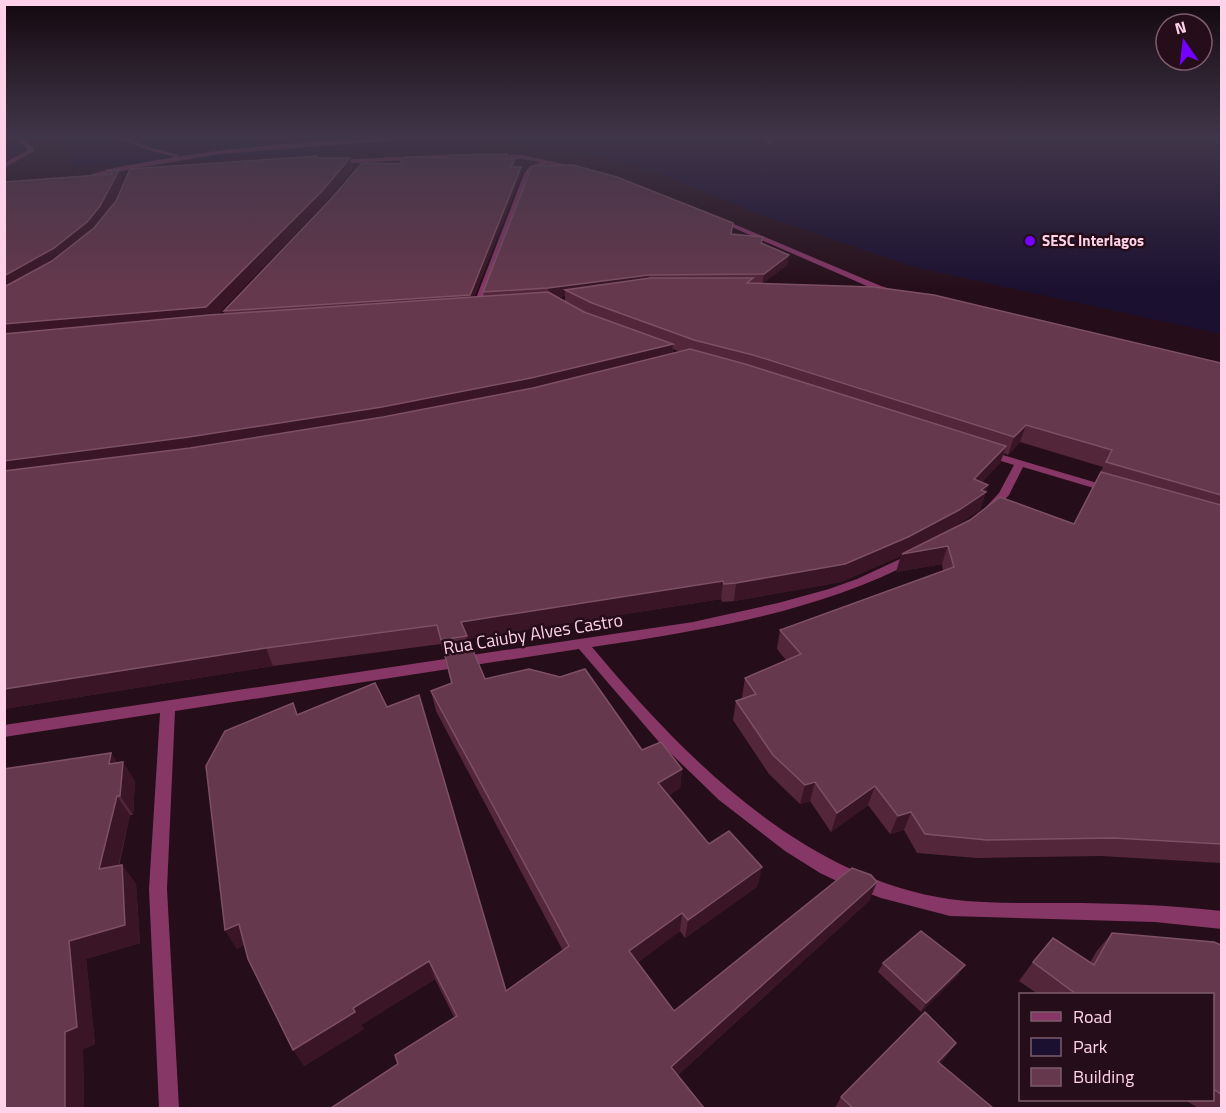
<svg xmlns="http://www.w3.org/2000/svg" width="1226" height="1113" viewBox="0 0 1226 1113" font-family="'Titillium Web',sans-serif">
<rect width="100%" height="100%" fill="#250e19"/>
<path fill="#1b1030" d="M 51,135 L 1221,135 L 1221,334 L 914,267 L 761,215 L 651,170 L 589,154 L 509,144 L 73,167 L 62,145 Z"/>
<g fill="none" stroke-linecap="round" stroke-linejoin="round">
<g fill="#863766" fill-rule="evenodd">
<path d="M 13,135 L 18,135 L 33,147 L 34,151 L 4,168 L 4,163 L 28,150 Z"/>
<path d="M 111,135 L 118,135 L 152,148 L 179,155 L 176,157 L 148,150 Z"/>
<path d="M 436,135 L 458,135 L 221,154 L 130,169 L 84,181 L 81,179 C 100,169 131,165 152,161 C 246,143 341,141 436,135 Z"/>
<path d="M 759,135 L 764,135 L 774,143 L 769,144 Z"/>
</g>
<g fill="#863766" fill-rule="evenodd">
<path d="M 461,154 L 463,157 L 335,164 L 332,162 L 335,160 Z"/>
<path d="M 491,154 L 522,155 L 586,169 L 583,171 L 547,164 L 533,169 L 481,306 L 477,308 L 473,306 L 524,174 L 529,167 L 540,162 L 522,159 L 489,157 Z"/>
<path d="M 718,219 L 722,219 L 881,286 L 897,291 L 893,293 L 876,290 L 718,221 Z"/>
<path d="M 986,450 L 1111,487 L 1112,489 L 1107,492 L 1023,467 L 1009,495 L 995,510 L 987,510 L 985,508 L 999,493 L 1014,465 L 982,455 L 981,453 L 982,451 Z"/>
<path d="M 913,553 L 919,557 L 917,560 C 816,613 704,630 592,647 C 684,757 801,877 949,899 C 986,904 1025,903 1062,903 C 1116,903 1169,905 1222,911 L 1222,929 L 1155,922 L 950,916 L 881,898 L 841,883 L 820,873 L 785,851 L 719,800 L 659,742 L 579,649 L 175,711 L 167,889 L 179,1108 L 159,1108 L 149,889 L 160,713 L 4,737 L 4,725 L 693,622 L 778,603 L 829,589 L 857,579 Z"/>
</g>
</g>
<g fill="#54263a" fill-rule="evenodd">
<path d="M 317,156 L 318,158 L 350,158 L 352,170 L 324,204 L 218,314 L 224,314 L 224,311 L 399,164 L 508,159 L 516,167 L 521,167 L 521,175 L 474,297 L 484,297 L 483,292 L 732,234 L 763,237 L 762,243 L 789,255 L 787,265 L 763,283 L 1221,363 L 1221,863 L 1101,856 L 977,858 L 917,853 L 904,830 L 890,834 L 868,805 L 831,832 L 810,801 L 800,804 L 769,774 L 733,720 L 736,701 L 743,698 L 742,697 L 745,678 L 786,660 L 777,649 L 780,630 L 943,571 L 942,564 L 896,572 L 901,556 L 841,582 L 734,601 L 722,602 L 721,599 L 467,639 L 469,648 L 485,679 L 682,769 L 680,788 L 668,796 L 709,844 L 758,886 L 685,938 L 680,931 L 638,962 L 674,1011 L 877,882 L 869,901 L 678,1075 L 398,1064 L 454,1017 L 435,979 L 361,1025 L 364,1029 L 304,1066 L 244,945 L 237,949 L 225,930 L 298,715 L 506,991 L 563,951 L 436,711 L 431,691 L 451,683 L 445,658 L 441,644 L 273,666 L 4,709 L 109,174 L 108,170 L 123,182 L 111,206 ZM 565,296 L 565,302 L 557,298 ZM 673,349 L 678,351 L 681,352 L 673,354 ZM 1020,442 L 1103,467 L 1074,524 L 952,528 L 980,510 L 988,485 L 982,482 L 1000,463 L 1004,453 L 1008,455 Z"/>
<path d="M 118,763 L 135,781 L 133,815 L 130,815 L 119,866 L 122,865 L 136,884 L 140,943 L 86,959 L 95,1044 L 83,1049 L 84,1108 L 4,1108 Z"/>
<path d="M 1112,933 L 1221,945 L 1221,1108 L 1198,1108 L 1185,1100 L 1212,1100 L 1212,994 L 1038,994 L 1019,981 L 1033,962 L 1090,963 L 1096,952 Z"/>
<path d="M 883,963 L 959,974 L 921,1012 L 878,972 Z"/>
<path d="M 956,1043 L 940,1064 L 993,1108 L 835,1108 L 841,1097 Z"/>
</g>
<g fill="#391525">
<path d="M 350,158 L 352,170 L 324,204 L 211,322 L 4,340 L 4,324 Z"/>
<path d="M 515,159 L 516,167 L 511,167 Z"/>
<path d="M 521,167 L 521,175 L 471,304 L 470,295 Z"/>
<path d="M 119,170 L 123,182 L 105,219 L 92,235 L 4,295 L 4,276 Z"/>
<path d="M 789,255 L 787,265 L 762,284 L 764,274 Z"/>
<path d="M 649,275 L 649,285 L 565,290 L 565,296 L 549,299 L 548,288 Z"/>
<path d="M 673,344 L 672,360 L 532,394 L 4,480 L 4,461 Z"/>
<path d="M 1026,425 L 1020,442 L 1008,455 L 1014,437 Z"/>
<path d="M 1006,446 L 1000,463 L 968,497 L 974,479 Z"/>
<path d="M 988,485 L 980,510 L 953,528 L 942,564 L 896,572 L 901,556 L 841,582 L 734,601 L 736,583 L 981,490 Z"/>
<path d="M 723,581 L 721,599 L 467,639 L 461,622 Z"/>
<path d="M 266,648 L 273,666 L 4,709 L 4,689 Z"/>
<path d="M 111,753 L 122,769 L 123,762 L 135,781 L 133,815 L 120,796 L 109,764 Z"/>
<path d="M 682,769 L 680,788 L 657,803 L 658,783 Z"/>
<path d="M 815,782 L 810,801 L 800,804 L 805,785 Z"/>
<path d="M 875,786 L 868,805 L 831,832 L 837,813 Z"/>
<path d="M 117,796 L 130,815 L 113,888 L 99,869 Z"/>
<path d="M 911,812 L 904,830 L 890,834 L 898,816 Z"/>
<path d="M 122,865 L 136,884 L 140,943 L 86,959 L 95,1044 L 83,1049 L 84,1108 L 65,1108 L 65,1032 L 69,941 Z"/>
<path d="M 762,867 L 758,886 L 685,938 L 688,920 Z"/>
<path d="M 877,882 L 869,901 L 669,1083 L 671,1067 Z"/>
<path d="M 682,913 L 680,931 L 629,969 L 629,951 Z"/>
<path d="M 239,924 L 250,942 L 237,949 L 225,930 Z"/>
<path d="M 429,961 L 435,979 L 361,1025 L 364,1029 L 304,1066 L 293,1050 L 353,1008 Z"/>
<path d="M 965,965 L 959,974 L 921,1012 L 926,1003 Z"/>
<path d="M 956,1043 L 944,1060 L 927,1079 L 938,1062 Z"/>
</g>
<g fill="#66384d" stroke="#7e5065" stroke-width="1.5">
<path d="M 507,154 L 506,159 L 515,159 L 511,167 L 521,167 L 470,295 L 224,311 L 330,200 L 362,163 L 399,164 L 405,157 L 446,158 L 448,155 Z"/>
<path d="M 317,156 L 317,158 L 350,158 L 322,191 L 206,307 L 4,324 L 4,287 L 52,261 L 94,228 L 116,201 L 130,169 Z"/>
<path d="M 573,165 L 617,177 L 733,223 L 731,234 L 763,237 L 761,243 L 789,255 L 764,274 L 649,275 L 548,288 L 483,292 L 532,166 Z"/>
<path d="M 108,170 L 119,170 L 100,206 L 87,222 L 54,248 L 4,276 L 4,182 L 113,174 Z"/>
<path d="M 650,278 L 753,278 L 747,283 L 874,287 L 934,295 L 1221,363 L 1221,495 L 1106,462 L 1112,450 L 1026,425 L 1014,437 L 753,355 L 694,340 L 592,303 L 565,290 Z"/>
<path d="M 548,292 L 584,312 L 673,344 L 531,378 L 382,407 L 189,437 L 4,461 L 4,334 L 209,315 Z"/>
<path d="M 690,349 L 745,364 L 1006,446 L 974,479 L 988,485 L 981,490 L 986,492 L 959,510 L 908,537 L 845,564 L 736,583 L 724,584 L 723,581 L 461,622 L 467,636 L 441,640 L 437,625 L 266,648 L 4,689 L 4,471 L 190,448 L 383,417 L 533,388 Z"/>
<path d="M 1101,472 L 1221,505 L 1221,844 L 1114,838 L 987,840 L 925,834 L 911,812 L 898,816 L 875,786 L 837,813 L 815,782 L 805,785 L 773,755 L 736,701 L 756,694 L 745,678 L 801,654 L 780,630 L 954,567 L 948,546 L 902,554 L 970,520 L 1000,497 L 1074,524 Z"/>
<path d="M 472,648 L 485,679 L 529,669 L 560,677 L 585,669 L 642,750 L 661,742 L 682,769 L 658,783 L 709,844 L 729,831 L 762,867 L 688,920 L 682,913 L 629,951 L 674,1011 L 852,868 L 871,875 L 877,882 L 671,1067 L 704,1108 L 331,1108 L 398,1064 L 395,1055 L 457,1016 L 429,961 L 353,1008 L 355,1012 L 293,1050 L 248,959 L 239,924 L 225,930 L 206,766 L 225,731 L 293,703 L 297,715 L 375,683 L 387,707 L 419,695 L 506,991 L 569,946 L 431,691 L 452,683 L 444,652 Z"/>
<path d="M 111,753 L 109,764 L 123,762 L 120,796 L 117,796 L 99,869 L 122,865 L 125,925 L 69,941 L 77,1027 L 65,1032 L 65,1108 L 4,1108 L 4,769 Z"/>
<path d="M 921,931 L 965,965 L 926,1003 L 883,963 Z"/>
<path d="M 1112,933 L 1214,942 L 1221,945 L 1221,1094 L 1212,1088 L 1212,994 L 1076,994 L 1033,962 L 1053,938 L 1094,965 Z"/>
<path d="M 925,1012 L 956,1043 L 938,1062 L 993,1108 L 853,1108 L 841,1097 Z"/>
</g>
<linearGradient id="sky" x2="0" y2="1"><stop stop-color="#14080e"/><stop offset="0.47" stop-color="#403649"/><stop offset="1" stop-color="#403649" stop-opacity="0"/></linearGradient>
<rect width="1226" height="290" fill="url(#sky)"/>
<circle fill="#7500fd" stroke="#250e19" stroke-width="2" cx="1030" cy="241" r="6"/>
<g text-anchor="middle" stroke-width="5" stroke-linejoin="round" paint-order="stroke">
<g font-size="15" font-weight="bold" fill="#ffd2e9" stroke="#250e19" text-anchor="start">
<text x="1042" y="246">SESC Interlagos</text>
</g>
<g font-size="18" fill="#ffd2e9" stroke="#250e19">
<text transform="translate(533 634) rotate(-9)" y="6">Rua Caiuby Alves Castro</text>
</g>
</g>
<rect width="1226" height="1113" fill="none" stroke="#ffd2e9" stroke-width="12"/>
<rect x="1019" y="993" width="195" height="108" fill="#250e19" stroke="#7c5c6c" stroke-width="1.5"/>
<rect x="1031" y="1012" width="30" height="9" fill="#863766" stroke="#7c5c6c" stroke-width="1.5"/>
<text x="1073" y="1023" font-size="18" fill="#ffd2e9">Road</text>
<rect x="1031" y="1038" width="30" height="18" fill="#1b1030" stroke="#7c5c6c" stroke-width="1.5"/>
<text x="1073" y="1053" font-size="18" fill="#ffd2e9">Park</text>
<rect x="1031" y="1068" width="30" height="18" fill="#66384d" stroke="#7c5c6c" stroke-width="1.5"/>
<text x="1073" y="1083" font-size="18" fill="#ffd2e9">Building</text>
<g transform="translate(1184 42) rotate(346)"><circle r="28" fill="#250e19" stroke="#7c5c6c" stroke-width="1.5"/>
<path d="M0-4.5L10 22L0 15L-10 22Z" fill="#7500fd"/>
<text y="-9" font-size="16" font-weight="bold" text-anchor="middle" fill="#ffd2e9">N</text>
</g>
</svg>
